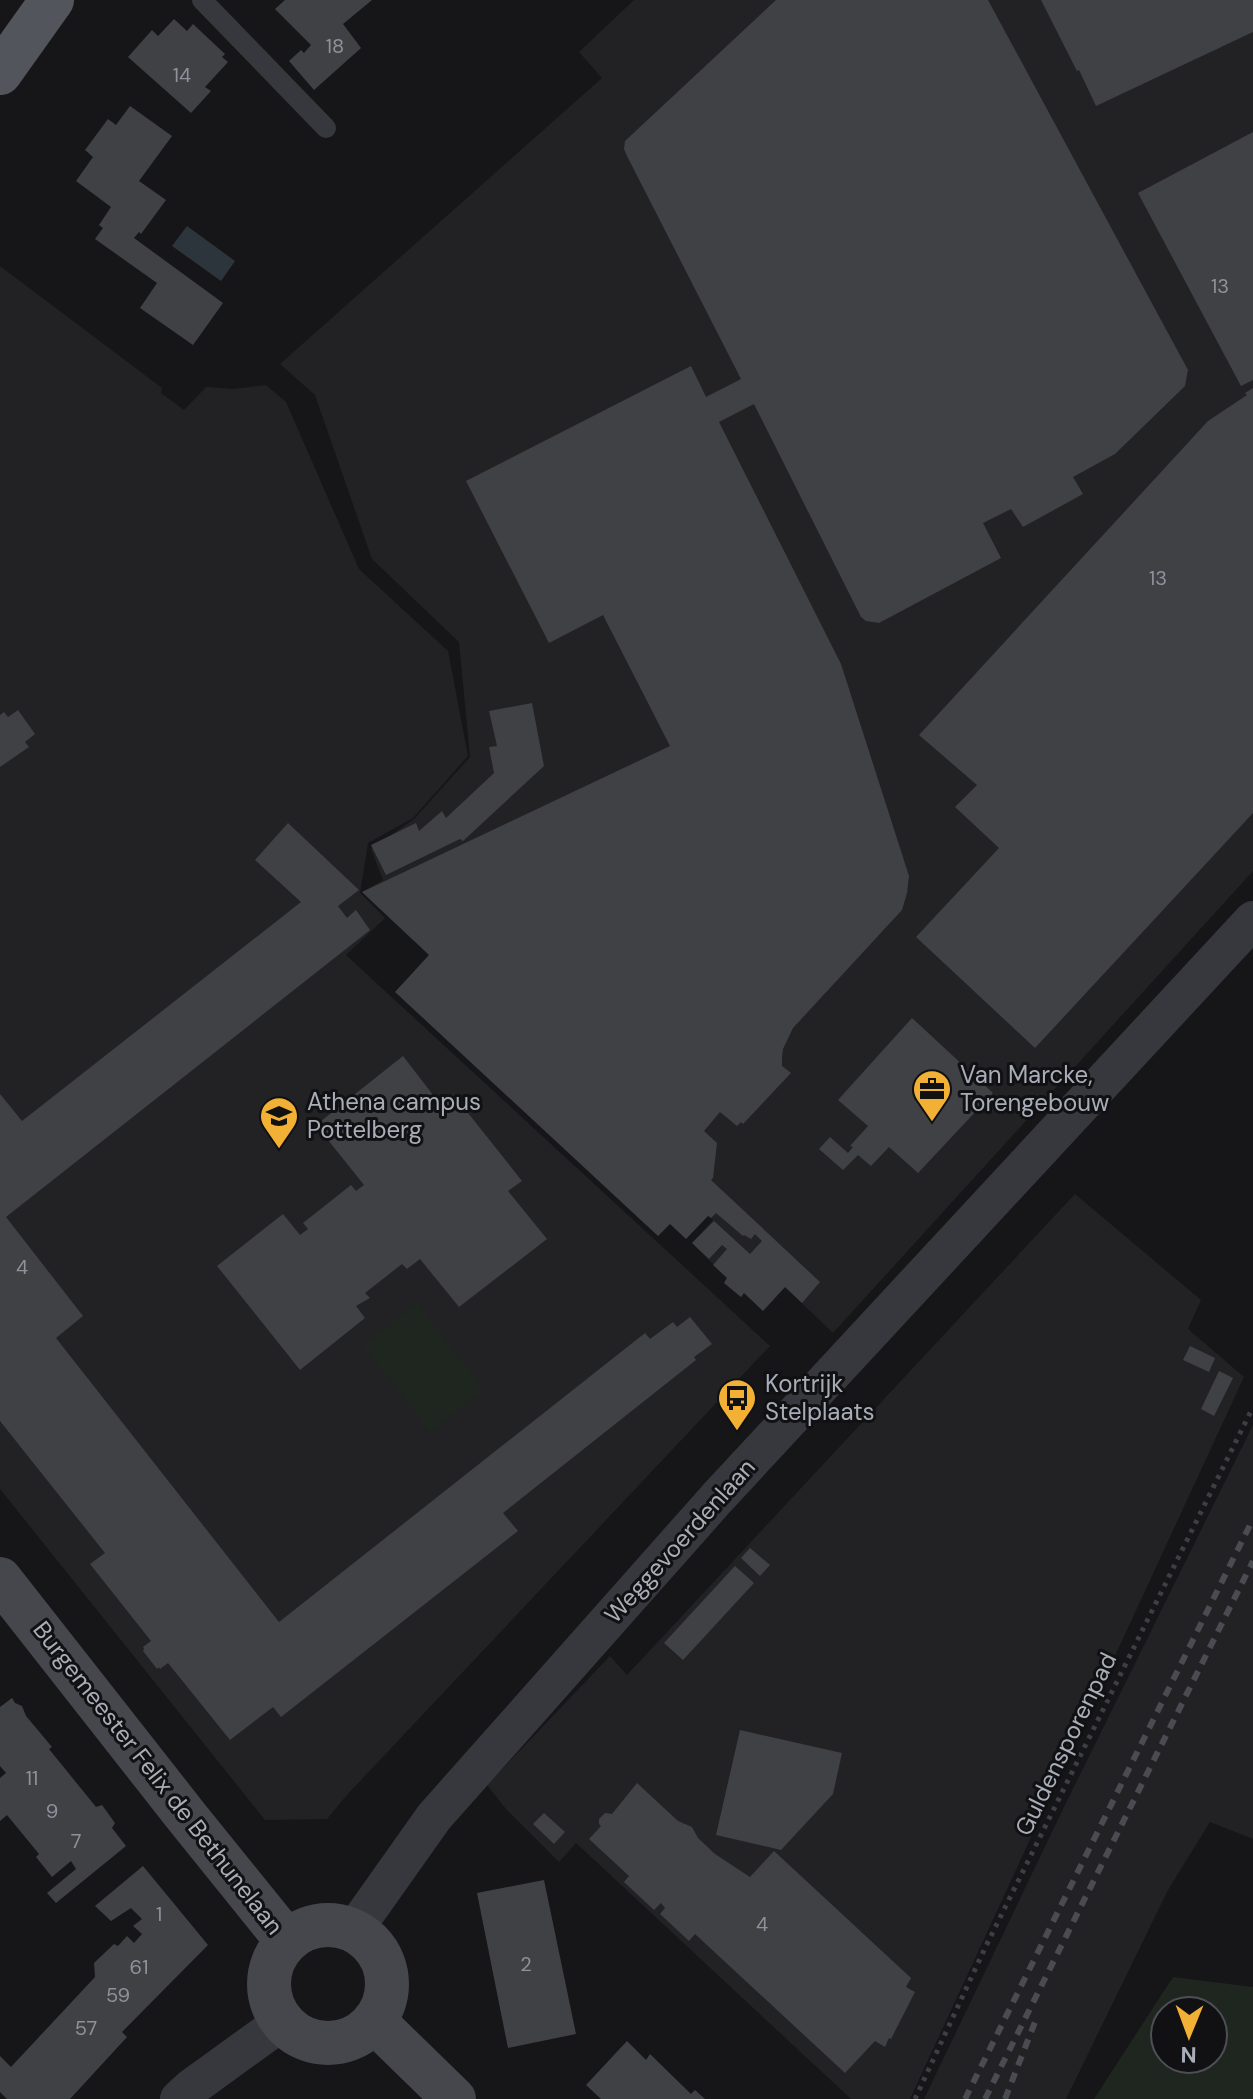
<svg xmlns="http://www.w3.org/2000/svg" width="1253" height="2099" viewBox="0 0 1253 2099" font-family="'DM Sans',sans-serif">
<rect width="100%" height="100%" fill="#161618"/>
<g fill="#222225">
<path d="M 634,0 L 1253,0 L 1253,871 L 833,1333 L 785,1287 L 763,1311 L 744,1293 L 741,1297 L 724,1283 L 727,1278 L 692,1243 L 713,1220 L 362,892 L 383,880 L 371,849 L 414,819 L 470,757 L 459,642 L 372,559 L 315,395 L 280,364 L 602,78 L 579,52 Z"/>
<path d="M 0,266 L 162,388 L 161,393 L 184,410 L 206,387 L 233,389 L 266,385 L 286,402 L 359,569 L 448,651 L 468,756 L 413,818 L 368,843 L 360,893 L 385,918 L 346,955 L 770,1346 L 346,1796 L 327,1819 L 265,1820 L 0,1489 Z"/>
<path d="M 1075,1194 L 1201,1300 L 1188,1329 L 1244,1377 L 910,2099 L 851,2099 L 576,1843 L 559,1862 L 506,1809 L 487,1785 L 610,1656 L 627,1675 Z"/>
<path d="M 1253,1425 L 1253,1839 L 1210,1822 L 1168,1890 L 1066,2099 L 924,2099 L 1064,1807 Z"/>
</g>
<g fill="#1e261f" fill-rule="evenodd">
<path d="M 417,1303 L 484,1390 L 430,1432 L 363,1345 Z"/>
<path d="M 1173,1977 L 1253,1987 L 1253,2099 L 1094,2099 ZM 1165,2011 L 1213,2011 L 1213,2059 L 1165,2059 Z"/>
</g>
<path fill="#2c353c" d="M 187,226 L 235,261 L 221,281 L 172,246 Z"/>
<g fill="#404145">
<path d="M 285,0 L 372,0 L 343,24 L 361,48 L 314,90 L 289,61 L 301,50 L 304,53 L 311,45 L 275,9 Z"/>
<path d="M 776,0 L 988,0 L 1188,370 L 1185,386 L 1115,454 L 1073,477 L 1083,494 L 1023,527 L 1011,509 L 983,523 L 1001,558 L 879,623 L 866,621 L 861,617 L 754,404 L 719,422 L 841,664 L 909,876 L 907,893 L 902,910 L 793,1028 L 783,1049 L 782,1057 L 782,1066 L 791,1073 L 743,1124 L 741,1122 L 737,1126 L 720,1112 L 704,1131 L 717,1143 L 713,1178 L 711,1180 L 820,1282 L 802,1303 L 785,1287 L 763,1311 L 744,1293 L 741,1297 L 724,1283 L 727,1278 L 713,1265 L 727,1249 L 722,1245 L 709,1259 L 692,1243 L 714,1221 L 750,1254 L 762,1241 L 755,1234 L 751,1239 L 744,1235 L 743,1236 L 716,1213 L 711,1218 L 708,1216 L 686,1239 L 670,1224 L 658,1236 L 395,992 L 429,955 L 362,892 L 670,746 L 603,615 L 549,643 L 466,481 L 691,366 L 706,397 L 741,379 L 627,156 L 624,149 L 625,141 Z"/>
<path d="M 1041,0 L 1253,0 L 1253,32 L 1096,106 L 1079,70 L 1077,71 Z"/>
<path d="M 174,19 L 187,31 L 193,24 L 225,54 L 222,57 L 228,62 L 205,87 L 211,91 L 191,113 L 128,57 L 152,30 L 158,36 Z"/>
<path d="M 130,106 L 172,136 L 139,181 L 166,200 L 141,234 L 139,232 L 134,238 L 223,303 L 193,345 L 140,308 L 157,283 L 95,239 L 103,228 L 99,225 L 111,207 L 76,181 L 93,157 L 85,150 L 108,119 L 116,125 Z"/>
<path d="M 1253,132 L 1253,380 L 1241,386 L 1138,193 Z"/>
<path d="M 1253,388 L 1253,813 L 1035,1048 L 916,937 L 999,848 L 955,807 L 977,785 L 919,735 L 1208,421 L 1247,395 L 1245,393 Z"/>
<path d="M 532,703 L 544,766 L 463,841 L 460,839 L 386,875 L 371,845 L 416,823 L 419,831 L 442,811 L 446,818 L 494,773 L 489,747 L 497,746 L 489,711 Z"/>
<path d="M 18,710 L 35,734 L 25,742 L 29,747 L 0,767 L 0,715 L 4,712 L 8,717 Z"/>
<path d="M 288,823 L 359,890 L 338,906 L 347,918 L 356,910 L 370,930 L 6,1217 L 83,1316 L 56,1338 L 279,1622 L 645,1333 L 650,1339 L 673,1322 L 677,1327 L 690,1317 L 712,1344 L 694,1357 L 696,1360 L 503,1513 L 518,1531 L 281,1717 L 273,1707 L 230,1740 L 168,1663 L 160,1669 L 159,1667 L 157,1669 L 143,1651 L 144,1649 L 143,1647 L 151,1641 L 90,1564 L 105,1553 L 0,1421 L 0,1094 L 22,1121 L 301,902 L 255,860 Z"/>
<path d="M 912,1018 L 993,1093 L 918,1173 L 889,1147 L 871,1166 L 858,1155 L 843,1170 L 819,1149 L 830,1137 L 848,1153 L 853,1147 L 850,1146 L 868,1126 L 838,1100 Z"/>
<path d="M 403,1056 L 440,1104 L 453,1094 L 522,1181 L 508,1191 L 547,1239 L 459,1307 L 420,1259 L 407,1269 L 402,1264 L 365,1293 L 370,1298 L 356,1306 L 365,1318 L 300,1370 L 217,1266 L 283,1214 L 300,1235 L 308,1229 L 303,1223 L 351,1185 L 356,1191 L 364,1185 L 316,1125 Z"/>
<path d="M 1190,1346 L 1215,1358 L 1209,1372 L 1183,1360 Z"/>
<path d="M 1219,1371 L 1233,1378 L 1214,1416 L 1201,1409 Z"/>
<path d="M 750,1548 L 770,1565 L 760,1576 L 741,1558 Z"/>
<path d="M 735,1566 L 754,1583 L 683,1660 L 664,1643 Z"/>
<path d="M 12,1698 L 15,1703 L 22,1706 L 26,1716 L 52,1747 L 49,1749 L 96,1807 L 102,1805 L 115,1823 L 112,1828 L 126,1846 L 56,1903 L 47,1893 L 76,1869 L 71,1861 L 52,1877 L 36,1857 L 39,1854 L 7,1815 L 0,1821 L 0,1778 L 6,1773 L 0,1766 L 0,1707 Z"/>
<path d="M 740,1730 L 842,1753 L 833,1794 L 781,1850 L 716,1835 Z"/>
<path d="M 637,1783 L 678,1821 L 692,1827 L 698,1838 L 715,1854 L 750,1877 L 774,1851 L 911,1978 L 906,1987 L 915,1992 L 891,2039 L 889,2038 L 885,2047 L 875,2041 L 845,2073 L 695,1934 L 689,1941 L 660,1914 L 665,1908 L 661,1903 L 654,1910 L 624,1882 L 629,1876 L 589,1839 L 601,1826 L 599,1824 L 599,1819 L 605,1813 L 612,1814 Z"/>
<path d="M 544,1813 L 565,1832 L 554,1844 L 533,1824 Z"/>
<path d="M 143,1866 L 208,1945 L 122,2032 L 127,2037 L 70,2099 L 7,2099 L 0,2092 L 0,2056 L 11,2067 L 95,1977 L 94,1963 L 114,1944 L 118,1946 L 127,1936 L 134,1943 L 142,1934 L 133,1926 L 142,1919 L 131,1908 L 111,1921 L 95,1906 Z"/>
<path d="M 544,1880 L 576,2034 L 508,2048 L 477,1893 Z"/>
<path d="M 627,2041 L 646,2060 L 650,2054 L 691,2094 L 695,2090 L 705,2099 L 601,2099 L 586,2085 Z"/>
</g>
<g fill="none" stroke-linecap="round" stroke-linejoin="round">
<path stroke="#3d3f44" stroke-width="5" stroke-dasharray="4 6" stroke-linecap="butt" d="M 915,2099 L 985,1948 L 1253,1407"/>
<path stroke="#37383d" stroke-width="20" d="M 202,0 L 326,128"/>
<g stroke="#37383d" stroke-width="38">
<path d="M 354,1930 L 434,1817 L 716,1499 L 1253,920"/>
<path d="M 179,2099 L 191,2088 L 282,2022"/>
</g>
<g stroke="#45474d" stroke-width="44">
<path d="M 0,1579 L 186,1816 L 287,1941"/>
<circle cx="328" cy="1984" r="59"/>
<path d="M 374,2021 L 454,2099"/>
</g>
<path stroke="#53555c" stroke-width="44" d="M 0,73 L 52,0"/>
<g stroke="#4a4c52" stroke-width="6" stroke-dasharray="10 8" stroke-linecap="butt">
<path d="M 965,2099 L 1253,1519"/>
<path d="M 985,2099 L 1253,1561"/>
<path d="M 1005,2099 L 1037,2017"/>
</g>
</g>
<defs>
<g id="office-pin" transform="scale(2)"><path d="M0 17L-7.5 6A9.5 9.5 0 1 1 7.5 6Z" fill="#f2b134" stroke="#111113"/><path d="M-6-3h4V-5.5h4V-3h4V5H-6ZM-1-4.5V-3h2v-1.5ZM-6 0V1H6V0Z" fill="#111"/></g>
<g id="school-pin" transform="scale(2)"><path d="M0 17L-7.5 6A9.5 9.5 0 1 1 7.5 6Z" fill="#f2b134" stroke="#111113"/><path d="M0-5L7-2L0 1L-7-2ZM-4 1L0 2.5L4 1V4Q0 6-4 4Z" fill="#111"/></g>
<g id="bus-pin" transform="scale(2)"><path d="M0 17L-7.5 6A9.5 9.5 0 1 1 7.5 6Z" fill="#f2b134" stroke="#111113"/><path d="M-5-6H5V4H4V6H2V4H-2V6H-4V4H-5ZM-3.5-4V0h7V-4ZM-3.5 1.2v1.5H-2V1.2ZM2 1.2v1.5H3.5V1.2Z" fill="#111"/></g>
</defs>
<g fill-rule="evenodd">
<use href="#office-pin" x="932" y="1089"/>
<use href="#school-pin" x="279" y="1116"/>
<use href="#bus-pin" x="737" y="1398"/>
</g>
<g text-anchor="middle" stroke-width="6" stroke-linejoin="round" paint-order="stroke">
<g font-size="20" fill="#8e929b">
<text x="335" y="53">18</text>
<text x="182" y="82">14</text>
<text x="1220" y="293">13</text>
<text x="1158" y="585">13</text>
<text x="22" y="1274">4</text>
<text x="32" y="1785">11</text>
<text x="52" y="1818">9</text>
<text x="76" y="1848">7</text>
<text x="159" y="1921">1</text>
<text x="762" y="1931">4</text>
<text x="526" y="1971">2</text>
<text x="139" y="1974">61</text>
<text x="118" y="2002">59</text>
<text x="86" y="2035">57</text>
</g>
<g font-size="24" fill="#a8adb8" stroke="#111113" text-anchor="start">
<text x="960" y="1083">Van Marcke,<tspan x="960" dy="28">Torengebouw</tspan></text>
<text x="307" y="1110">Athena campus<tspan x="307" dy="28">Pottelberg</tspan></text>
<text x="765" y="1392">Kortrijk<tspan x="765" dy="28">Stelplaats</tspan></text>
</g>
<g font-size="24" fill="#a8adb8" stroke="#111113">
<text transform="translate(680 1541) rotate(-48)" y="8">Weggevoerdenlaan</text>
<text transform="translate(1066 1744) rotate(-64)" y="8">Guldensporenpad</text>
<text transform="translate(158 1778) rotate(52)" y="8">Burgemeester Felix de Bethunelaan</text>
</g>
</g>
<g transform="translate(1189 2035) rotate(181)"><circle r="38" fill="#111113" stroke="#4d4f55" stroke-width="2"/>
<path d="M0-6L14 30L0 20L-14 30Z" fill="#f2b134"/>
<text y="-12" font-size="22" font-weight="bold" text-anchor="middle" fill="#a8adb8">N</text>
</g>
</svg>
